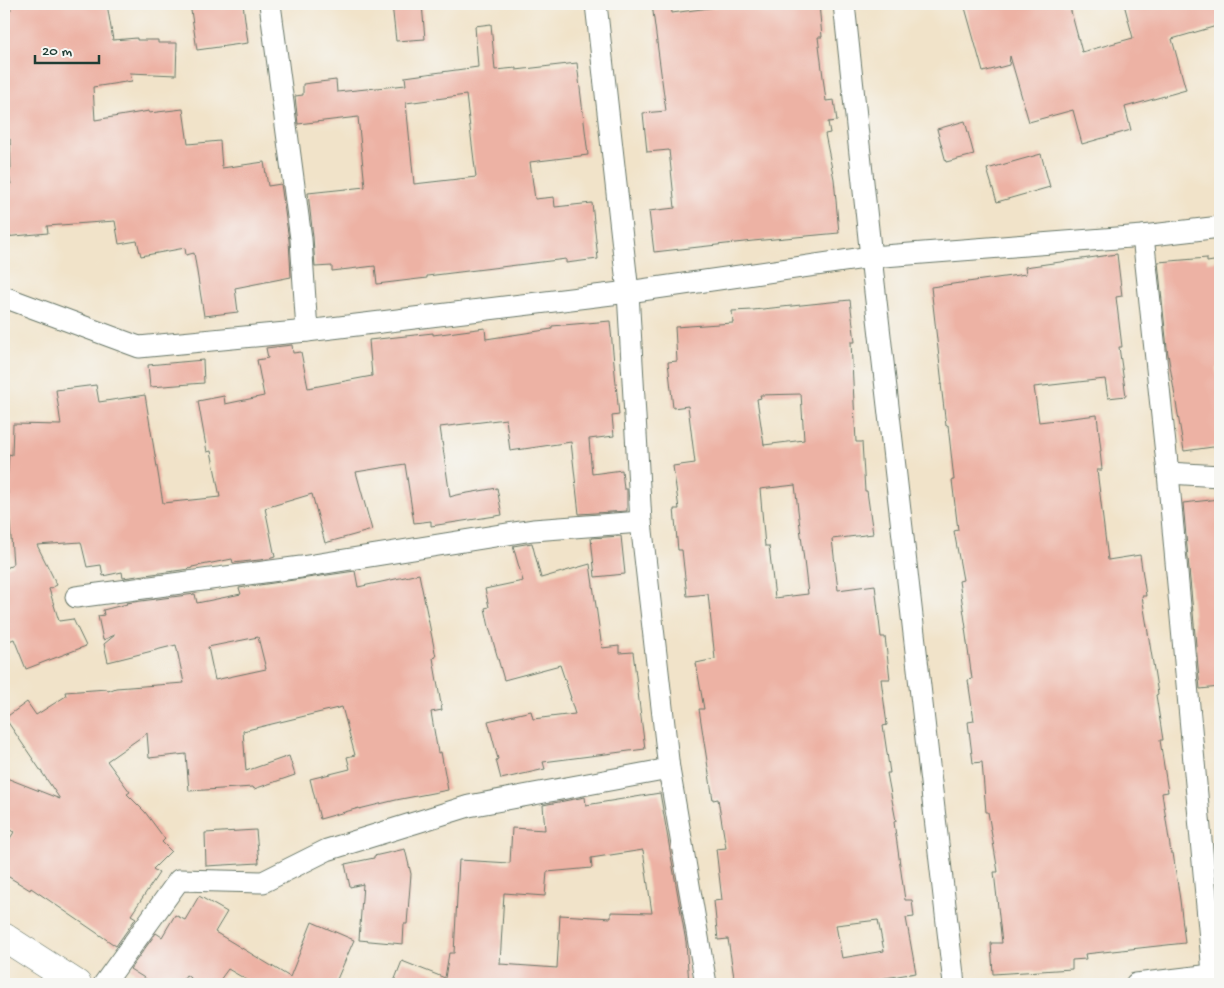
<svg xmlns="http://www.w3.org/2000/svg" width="1224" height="988" viewBox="0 0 1224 988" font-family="'Gochi Hand',sans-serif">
<rect width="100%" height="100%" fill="#f6f6f2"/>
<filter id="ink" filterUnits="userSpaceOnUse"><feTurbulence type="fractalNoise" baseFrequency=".02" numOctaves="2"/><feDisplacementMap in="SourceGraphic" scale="10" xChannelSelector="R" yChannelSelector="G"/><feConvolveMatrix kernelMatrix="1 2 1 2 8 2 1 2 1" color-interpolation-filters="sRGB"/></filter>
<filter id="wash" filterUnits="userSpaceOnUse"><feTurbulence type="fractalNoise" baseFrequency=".0096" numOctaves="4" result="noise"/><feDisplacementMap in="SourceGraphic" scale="20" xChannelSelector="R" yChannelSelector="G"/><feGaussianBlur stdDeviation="1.12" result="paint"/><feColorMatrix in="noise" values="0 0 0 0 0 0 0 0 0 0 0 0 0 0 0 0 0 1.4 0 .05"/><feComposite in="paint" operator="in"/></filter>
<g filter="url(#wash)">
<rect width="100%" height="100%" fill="#f1e3c9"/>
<g id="blocks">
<g fill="#edb2a4" fill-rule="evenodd">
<path d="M 10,4 L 107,4 L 113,40 L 137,38 L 137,40 L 158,40 L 158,43 L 177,43 L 176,75 L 130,73 L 132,81 L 93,87 L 95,120 L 149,111 L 149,113 L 183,109 L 188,144 L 220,141 L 222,168 L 264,162 L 268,186 L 281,184 L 289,240 L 291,277 L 235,288 L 238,312 L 204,316 L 194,253 L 186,255 L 185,248 L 141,256 L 137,241 L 119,244 L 115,221 L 47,226 L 48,233 L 4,237 L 4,185 L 11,184 L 8,170 L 11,169 L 10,139 L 4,139 L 4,12 L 11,10 Z"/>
<path d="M 190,4 L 243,4 L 248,43 L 197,50 Z"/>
<path d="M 392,4 L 422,4 L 425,39 L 396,41 Z"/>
<path d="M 652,4 L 671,4 L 672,13 L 724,6 L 724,5 L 733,4 L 819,4 L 822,37 L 818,37 L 826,101 L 834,100 L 837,121 L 828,122 L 830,133 L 825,134 L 834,179 L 839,233 L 753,241 L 654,252 L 649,211 L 675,208 L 669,150 L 647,152 L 643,113 L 666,111 Z"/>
<path d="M 964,4 L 1069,4 L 1082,52 L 1133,38 L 1124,4 L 1220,4 L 1220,25 L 1172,39 L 1186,90 L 1125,107 L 1131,130 L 1082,144 L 1073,110 L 1029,122 L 1010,56 L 1009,65 L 983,72 Z"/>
<path d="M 491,24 L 495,70 L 516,68 L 516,70 L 577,63 L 588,155 L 530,162 L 535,199 L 554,197 L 555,207 L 592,203 L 598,259 L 566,263 L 566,259 L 427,276 L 427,278 L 377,284 L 375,266 L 332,271 L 332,266 L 315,267 L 313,237 L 308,193 L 365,187 L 358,117 L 298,124 L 295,96 L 303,95 L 303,84 L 336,80 L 337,92 L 406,85 L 405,77 L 478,67 L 475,26 ZM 466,95 L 476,177 L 414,184 L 406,103 Z"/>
<path d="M 965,121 L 974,155 L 946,162 L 937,129 Z"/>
<path d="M 1041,154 L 1050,187 L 997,202 L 987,169 Z"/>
<path d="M 1117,254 L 1122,296 L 1116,297 L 1122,347 L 1119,347 L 1126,396 L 1108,398 L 1105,379 L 1034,387 L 1039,422 L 1097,415 L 1101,451 L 1100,451 L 1102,470 L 1097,470 L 1108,560 L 1140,555 L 1146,596 L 1142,596 L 1158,694 L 1156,695 L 1163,740 L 1160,740 L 1168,792 L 1162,793 L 1171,853 L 1173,853 L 1180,900 L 1185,943 L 1085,954 L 1086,959 L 1072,960 L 1072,969 L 993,974 L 991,943 L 1002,943 L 994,872 L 998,872 L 988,812 L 986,812 L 982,762 L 973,763 L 968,722 L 974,721 L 968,680 L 972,679 L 965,628 L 966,628 L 959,581 L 963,580 L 954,531 L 958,530 L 952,480 L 954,480 L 948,425 L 946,426 L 941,384 L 942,384 L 931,287 L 1026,274 L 1025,267 Z"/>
<path d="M 1207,258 L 1207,262 L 1220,260 L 1220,367 L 1216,368 L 1220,395 L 1220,446 L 1184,451 L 1167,348 L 1158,262 Z"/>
<path d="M 850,300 L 855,342 L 851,342 L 856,442 L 862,442 L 865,491 L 867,491 L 873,534 L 832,539 L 838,590 L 875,585 L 881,637 L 885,637 L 890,679 L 881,679 L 887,725 L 883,726 L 890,773 L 887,773 L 896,821 L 894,822 L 905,900 L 912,900 L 914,917 L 906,918 L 916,973 L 849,984 L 735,984 L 728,939 L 718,940 L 714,901 L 722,900 L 716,849 L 726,848 L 718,799 L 713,800 L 699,709 L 704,709 L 696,663 L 715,659 L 708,594 L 687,596 L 682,550 L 678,550 L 674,509 L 679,509 L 673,466 L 695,463 L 688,406 L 673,408 L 668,362 L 677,361 L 675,327 L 733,323 L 732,311 L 753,310 ZM 801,394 L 804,440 L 764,445 L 757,399 L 761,398 L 760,395 ZM 795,485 L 808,594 L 775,598 L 769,546 L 765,546 L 760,489 ZM 878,920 L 884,951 L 842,958 L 836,925 Z"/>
<path d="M 610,321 L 619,415 L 612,416 L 614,436 L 589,439 L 592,474 L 622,470 L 624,489 L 627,489 L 627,511 L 579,514 L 571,442 L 510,451 L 506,419 L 440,427 L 450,497 L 456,495 L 497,488 L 502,515 L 431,526 L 431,521 L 414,523 L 405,464 L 356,472 L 372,530 L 325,543 L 312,494 L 265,508 L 275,557 L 268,559 L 233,563 L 232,559 L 192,567 L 192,568 L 188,569 L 189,569 L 123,578 L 122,572 L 103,576 L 101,565 L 87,567 L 81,542 L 37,545 L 57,585 L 49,589 L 59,621 L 73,619 L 86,646 L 26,669 L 14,639 L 4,643 L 4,569 L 13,565 L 7,482 L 9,454 L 12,455 L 13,424 L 61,425 L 56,390 L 96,385 L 99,402 L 145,395 L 163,503 L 220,497 L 211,451 L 207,452 L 198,401 L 224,396 L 225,404 L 264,396 L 257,360 L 268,358 L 266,348 L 292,345 L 293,353 L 301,352 L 308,388 L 372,376 L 369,340 L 433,333 L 433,335 L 485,328 L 486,339 L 552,329 L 552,326 Z"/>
<path d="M 203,360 L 204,383 L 150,387 L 148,365 Z"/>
<path d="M 1220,499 L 1220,687 L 1200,689 L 1183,503 Z"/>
<path d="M 621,536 L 625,574 L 595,577 L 591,538 Z"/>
<path d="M 532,543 L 541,578 L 590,564 L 602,648 L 619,646 L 619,653 L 633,652 L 645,749 L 543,762 L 545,769 L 501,779 L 496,760 L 498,759 L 488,721 L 531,711 L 533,719 L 575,714 L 570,698 L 571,698 L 560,665 L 504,680 L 489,627 L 485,608 L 489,607 L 485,589 L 523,581 L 513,546 Z"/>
<path d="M 355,571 L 358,587 L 419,574 L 436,657 L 433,658 L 442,710 L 431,712 L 438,753 L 441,752 L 448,790 L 396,800 L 359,809 L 359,808 L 320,819 L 310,779 L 350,769 L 347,757 L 355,755 L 342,707 L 243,731 L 246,771 L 289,756 L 295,775 L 254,789 L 253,787 L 189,791 L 186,754 L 149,758 L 147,733 L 107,761 L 130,792 L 127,794 L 145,812 L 165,839 L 162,842 L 171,851 L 153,869 L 159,873 L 131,915 L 136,918 L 116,946 L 31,888 L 30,890 L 4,874 L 4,848 L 14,832 L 4,827 L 4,777 L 60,799 L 5,718 L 27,702 L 36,715 L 66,696 L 65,692 L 107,689 L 108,691 L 116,688 L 184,683 L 176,645 L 108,662 L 104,644 L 115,635 L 103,640 L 98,616 L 104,615 L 103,610 L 127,604 L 126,603 L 195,594 L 197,603 L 241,594 L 239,588 ZM 258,637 L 266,669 L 215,680 L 208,647 Z"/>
<path d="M 660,793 L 686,942 L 689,984 L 393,984 L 402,961 L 445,978 L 449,953 L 454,953 L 459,860 L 510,863 L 512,828 L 545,830 L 543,805 L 585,797 L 586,805 ZM 643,850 L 652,913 L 611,912 L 611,918 L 560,915 L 557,968 L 500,964 L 504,893 L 545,896 L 547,872 L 592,868 L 591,858 Z"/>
<path d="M 256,830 L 259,863 L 206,866 L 205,833 Z"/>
<path d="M 405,849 L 411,874 L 407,924 L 404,924 L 403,944 L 359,940 L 363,884 L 350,887 L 345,864 L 374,858 L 374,856 Z"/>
<path d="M 199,896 L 227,912 L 215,932 L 290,977 L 312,922 L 354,940 L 335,984 L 254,984 L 228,969 L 217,984 L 199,984 L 186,975 L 180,984 L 154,984 L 130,969 L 156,933 L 162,937 L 175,915 L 185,920 Z"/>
</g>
</g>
</g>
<g filter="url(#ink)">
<use href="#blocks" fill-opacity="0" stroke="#687768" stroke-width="1"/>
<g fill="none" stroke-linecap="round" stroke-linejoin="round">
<g stroke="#687768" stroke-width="23">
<g id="minor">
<path d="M 270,4 L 301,239 L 307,331"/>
<path d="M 596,4 L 628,292 L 641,522 L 669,769 L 706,984"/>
<path d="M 844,4 L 871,257 L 954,984"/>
<path d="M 1143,236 L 1168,473 L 1214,984"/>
<path d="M 4,297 L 139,347 L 307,331 L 628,292 L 871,257 L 1143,236 L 1220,227"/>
<path d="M 1168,473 L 1220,476"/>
<path d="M 76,597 L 301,567 L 533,530 L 641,522"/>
<path d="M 104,984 L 179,880 L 263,882 L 327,850 L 469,806 L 669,769"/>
<path d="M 1136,984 L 1220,974"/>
</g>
</g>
<g stroke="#687768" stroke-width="29">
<path id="tertiary" d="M 4,937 L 77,984"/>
</g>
<use href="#minor" stroke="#fff" stroke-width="21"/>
<use href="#tertiary" stroke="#fff" stroke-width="28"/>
</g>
</g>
<rect width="1224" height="988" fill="none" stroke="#f6f6f2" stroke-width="20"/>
<path d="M35 55v8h64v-8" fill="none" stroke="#1f3d34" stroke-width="2.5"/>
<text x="42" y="55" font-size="15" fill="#1f3d34" stroke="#f6f6f2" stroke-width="4" paint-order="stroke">20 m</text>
</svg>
